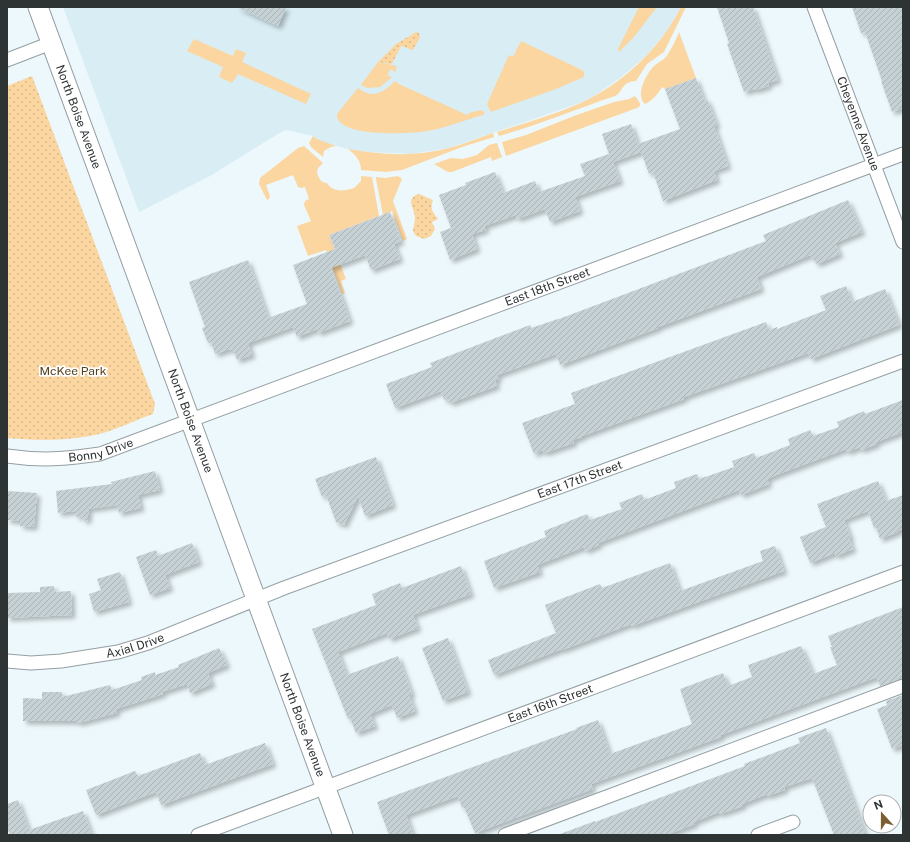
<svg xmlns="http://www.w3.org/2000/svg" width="910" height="842" viewBox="0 0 910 842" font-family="'Public Sans',sans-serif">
<defs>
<pattern id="park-dots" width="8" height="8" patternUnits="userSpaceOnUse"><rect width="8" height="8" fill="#fbd6a0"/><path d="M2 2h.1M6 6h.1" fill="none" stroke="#d7b88a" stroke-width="1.8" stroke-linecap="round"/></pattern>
<pattern id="building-hatch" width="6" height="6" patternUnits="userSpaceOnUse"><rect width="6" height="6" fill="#c6d1d5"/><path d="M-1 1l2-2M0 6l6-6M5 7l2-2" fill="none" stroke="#aab4b7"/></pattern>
<filter id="shadow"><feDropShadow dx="3.5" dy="3.5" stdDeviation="2" flood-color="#0004"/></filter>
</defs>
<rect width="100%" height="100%" fill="#edf8fc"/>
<path fill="#d9edf4" d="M 63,7 L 681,7 L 668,30 L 646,56 L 619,79 L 591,98 L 580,103 L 449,148 L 411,154 L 368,152 L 348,149 L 326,143 L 317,139 L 313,136 L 286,130 L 278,134 L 210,176 L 139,212 Z"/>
<g fill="#fbd6a0">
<path d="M 639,7 L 657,7 L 634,37 L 619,52 L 618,49 Z"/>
<path d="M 681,7 L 686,7 L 664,52 L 647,64 L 636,81 C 620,82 623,93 615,96 C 576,109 538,125 499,136 L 497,132 C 528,122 561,113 589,99 C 628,79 662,45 681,7 Z"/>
<path d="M 679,32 L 696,78 L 665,89 L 662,87 C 659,93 651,102 645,104 C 635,95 646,75 653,67 C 657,63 662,61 666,57 C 671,50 676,40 679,32 Z"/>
<path d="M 194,39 L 233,56 L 236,49 L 246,53 L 242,62 L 311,94 L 306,104 L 238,74 L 232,83 L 219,77 L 223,67 L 187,51 Z"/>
<path d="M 521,41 L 582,70 L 584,72 L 584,77 L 556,89 L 491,112 L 487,104 L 509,55 L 513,57 Z"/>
<path d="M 378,62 L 397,66 L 395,73 L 392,69 L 389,71 L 388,76 L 392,77 L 380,87 L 367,88 L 361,85 Z"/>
<path d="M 395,81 L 399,84 L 467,115 L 469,113 L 481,110 L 485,113 L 483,115 C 464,120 446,128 427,131 C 412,134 335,138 337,114 L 358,88 C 373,100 384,92 395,81 Z"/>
<path d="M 635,96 L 640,103 L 640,106 L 637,108 L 506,156 L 502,142 L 526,135 L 574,116 L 614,102 L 629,99 Z"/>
<path d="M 493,133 L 494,137 L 462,147 L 402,170 L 386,172 L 361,170 C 361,161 356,155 348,149 C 382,155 415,157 449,148 C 464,144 478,138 493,133 Z"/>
<path d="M 313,136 L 317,139 L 336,146 L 331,147 L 324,151 L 323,157 L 311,147 L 309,143 Z"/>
<path d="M 497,143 L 502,157 L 492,161 L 491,157 L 452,172 L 448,172 L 434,164 L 451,158 L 463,159 L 477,155 L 489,145 Z"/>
<path d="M 304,146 L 323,163 L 318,168 L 317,173 C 319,178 321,183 327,183 C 333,193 344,191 354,188 L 361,181 L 361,176 L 372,177 L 379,216 L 329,235 L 346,279 L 341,281 L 345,293 L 344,294 L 342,294 L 326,250 L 308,256 L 297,226 L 311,221 L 304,205 L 305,201 L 309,199 L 305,187 L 301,188 L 298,187 L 293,175 L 266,185 L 270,196 L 269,199 L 267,200 L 259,184 L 260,178 L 298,148 Z"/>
<path d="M 398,176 L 402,179 L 393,201 L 407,239 L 403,241 L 392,211 L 383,215 L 376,179 L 376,177 L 385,178 Z"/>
</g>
<g fill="url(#park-dots)">
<path d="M 416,32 L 419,33 L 420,37 L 413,50 L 401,46 L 392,64 L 378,62 L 396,44 Z"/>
<path d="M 32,76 L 155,404 L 153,414 C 136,420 120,428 103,433 C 72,441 39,441 7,438 L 7,86 Z"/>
<path d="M 419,194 L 433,200 C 429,209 434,213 438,219 L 432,222 L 435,229 L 431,236 L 424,239 L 416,236 L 413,231 C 413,227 415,223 415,218 C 415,209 404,198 419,194 Z"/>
</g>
<g fill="url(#building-hatch)" filter="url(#shadow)">
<path d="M 236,7 L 286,7 L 278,26 Z"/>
<path d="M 717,7 L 753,7 L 778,80 L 768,83 L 769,86 L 755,90 L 754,89 L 744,92 L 727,44 L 729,43 Z"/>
<path d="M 852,7 L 903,7 L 903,108 L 892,112 L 881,81 L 882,81 L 865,32 L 861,33 Z"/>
<path d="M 696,78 L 704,100 L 707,99 L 717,125 L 714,126 L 728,166 L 714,171 L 717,180 L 663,201 L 653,172 L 649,174 L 641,152 L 613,162 L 620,181 L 575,197 L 580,211 L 550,222 L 545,209 L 517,219 L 516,215 L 484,226 L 486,230 L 472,234 L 477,249 L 450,260 L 440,232 L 451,228 L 439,195 L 466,185 L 465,183 L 495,172 L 503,193 L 535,181 L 539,192 L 585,176 L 580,164 L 609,154 L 602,134 L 631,124 L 638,144 L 680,129 L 665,89 Z"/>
<path d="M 848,200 L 862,232 L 835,243 L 840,254 L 817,264 L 810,255 L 757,277 L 761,289 L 658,327 L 658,328 L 560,365 L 556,354 L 497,375 L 499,379 L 495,380 L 497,386 L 450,403 L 448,399 L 444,400 L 441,391 L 395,408 L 386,384 L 432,367 L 430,363 L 530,325 L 531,328 L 558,319 L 559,319 L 766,241 L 763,235 Z"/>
<path d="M 390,212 L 401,241 L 394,244 L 400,259 L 371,270 L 365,255 L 331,268 L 350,321 L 318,333 L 317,329 L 297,337 L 293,327 L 248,343 L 252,355 L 237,360 L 233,349 L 230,350 L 229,349 L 215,354 L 211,342 L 208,343 L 202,328 L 205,327 L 189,282 L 248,260 L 268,318 L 307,304 L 293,265 L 335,249 L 329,235 Z"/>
<path d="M 846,286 L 852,302 L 885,289 L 899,325 L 811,359 L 808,353 L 684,397 L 684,399 L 582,436 L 582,437 L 573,440 L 574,443 L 544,453 L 543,450 L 534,454 L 522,423 L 575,404 L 571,393 L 766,322 L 769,330 L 777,327 L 777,329 L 826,310 L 820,296 Z"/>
<path d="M 903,400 L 903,432 L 876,442 L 877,444 L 861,450 L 860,447 L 847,452 L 846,449 L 776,475 L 767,479 L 769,484 L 741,495 L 739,490 L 598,543 L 599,545 L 585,551 L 584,547 L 537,565 L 540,572 L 494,588 L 484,561 L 546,537 L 544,531 L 587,514 L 590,520 L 622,509 L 619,503 L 642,494 L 644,500 L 676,488 L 674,482 L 697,474 L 699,479 L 711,475 L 734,467 L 732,461 L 754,453 L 756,458 L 790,445 L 788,439 L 810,430 L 813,436 L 839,427 L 837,422 L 864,411 L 865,414 Z"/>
<path d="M 376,457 L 393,505 L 365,516 L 358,496 L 344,525 L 336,522 L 326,495 L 322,497 L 315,479 Z"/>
<path d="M 155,471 L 160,490 L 138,495 L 141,508 L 119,513 L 117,505 L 88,509 L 89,515 L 88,515 L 88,520 L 84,521 L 82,516 L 76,517 L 75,511 L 58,513 L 56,491 L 112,484 L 111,482 Z"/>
<path d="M 878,481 L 886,501 L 903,495 L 903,529 L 897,531 L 898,532 L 880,539 L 876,527 L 874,528 L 868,511 L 844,520 L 851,538 L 849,538 L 853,549 L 836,556 L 835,553 L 810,563 L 800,537 L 826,527 L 817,504 Z"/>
<path d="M 7,491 L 37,493 L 34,527 L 20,526 L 20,521 L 7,520 Z"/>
<path d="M 192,543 L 199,562 L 165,575 L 170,588 L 150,595 L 136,557 L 156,550 L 158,556 Z"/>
<path d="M 775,546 L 784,571 L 632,626 L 631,624 L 562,650 L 562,649 L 494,675 L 488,660 L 556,633 L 545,605 L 600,584 L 602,588 L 670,563 L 680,591 L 763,561 L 760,551 Z"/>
<path d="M 461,566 L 471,594 L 413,615 L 418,628 L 389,639 L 387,633 L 338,652 L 347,675 L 398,656 L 412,694 L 409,695 L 415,711 L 397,718 L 392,705 L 370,714 L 375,726 L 356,733 L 350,718 L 348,719 L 312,629 L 376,605 L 372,594 L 400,583 L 402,588 Z"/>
<path d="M 120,572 L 129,602 L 94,612 L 89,594 L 101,590 L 97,579 Z"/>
<path d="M 54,586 L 54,592 L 71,591 L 72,615 L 7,618 L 7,593 L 40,592 L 40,587 Z"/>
<path d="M 903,607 L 903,678 L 880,686 L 877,677 L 721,735 L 721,737 L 591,784 L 593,789 L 475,833 L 464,807 L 462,808 L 458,796 L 406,815 L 413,835 L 389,835 L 377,802 L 577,729 L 576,728 L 598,720 L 610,754 L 654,738 L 692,724 L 680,689 L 723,673 L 728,686 L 752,677 L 748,665 L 801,646 L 813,674 L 837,665 L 830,647 L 832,647 L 828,636 Z"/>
<path d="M 448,638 L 468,692 L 443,701 L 422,648 Z"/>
<path d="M 219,648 L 227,665 L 208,673 L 212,684 L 190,693 L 187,684 L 162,692 L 163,694 L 116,709 L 117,713 L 78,723 L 77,721 L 23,721 L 23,698 L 42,699 L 42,692 L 62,692 L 62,697 L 110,685 L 112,690 L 142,680 L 141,677 L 155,672 L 155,675 L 179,667 L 178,665 Z"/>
<path d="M 903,695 L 903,745 L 892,749 L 877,709 L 887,705 L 886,701 Z"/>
<path d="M 826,728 L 866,835 L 834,835 L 812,778 L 784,787 L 785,790 L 767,796 L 767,794 L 742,804 L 743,806 L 720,814 L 719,812 L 694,822 L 695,824 L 666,835 L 560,835 L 560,834 L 595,821 L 595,822 L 745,766 L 744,764 L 800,743 L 798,738 Z"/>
<path d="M 265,743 L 273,764 L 161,805 L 156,792 L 96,815 L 86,790 L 135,771 L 138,776 L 200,753 L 205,765 Z"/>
<path d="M 18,800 L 29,830 L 83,811 L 92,835 L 10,835 L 7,828 L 7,804 Z"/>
</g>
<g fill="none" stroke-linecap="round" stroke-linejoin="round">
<g stroke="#949fa3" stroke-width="15">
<g id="street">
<path id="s1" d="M 814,7 L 903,242"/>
<path d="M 7,60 L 51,43"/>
<path id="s2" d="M 7,456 C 41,461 66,459 100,454 L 903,154"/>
<path id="s3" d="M 7,661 L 31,663 L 61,661 L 118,652 L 148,643 L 284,588 L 903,361"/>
<path id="s4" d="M 198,835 L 903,572"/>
<path d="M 505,835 L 903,686"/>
<path d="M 758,835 L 793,822"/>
</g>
</g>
<g stroke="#949fa3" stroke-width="21">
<g id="secondary">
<path id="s5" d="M 38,7 L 343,835"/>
</g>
</g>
<use href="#street" stroke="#fff" stroke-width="13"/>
<use href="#secondary" stroke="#fff" stroke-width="19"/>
</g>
<g text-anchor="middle" stroke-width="3.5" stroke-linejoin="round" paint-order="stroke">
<g font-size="12" fill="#2e3334" stroke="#fff">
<text dy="4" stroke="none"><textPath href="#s5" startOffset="117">North Boise Avenue</textPath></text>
<text dy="4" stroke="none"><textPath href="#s1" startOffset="125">Cheyenne Avenue</textPath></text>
<text dy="4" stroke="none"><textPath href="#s2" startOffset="571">East 18th Street</textPath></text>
<text dy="4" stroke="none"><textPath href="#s5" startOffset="441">North Boise Avenue</textPath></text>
<text dy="4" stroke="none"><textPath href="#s2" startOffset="95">Bonny Drive</textPath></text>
<text dy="4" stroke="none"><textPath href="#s3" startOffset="605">East 17th Street</textPath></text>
<text dy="4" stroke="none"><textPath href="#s3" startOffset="130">Axial Drive</textPath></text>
<text dy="4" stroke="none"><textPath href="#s4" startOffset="376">East 16th Street</textPath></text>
<text dy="4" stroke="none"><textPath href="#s5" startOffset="765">North Boise Avenue</textPath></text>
</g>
<g font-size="12" fill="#58411d" stroke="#fff">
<text x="73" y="375">McKee Park</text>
</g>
</g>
<rect width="910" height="842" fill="none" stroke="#2e3334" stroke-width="16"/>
<g transform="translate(882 814) rotate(339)"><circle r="19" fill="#ffffff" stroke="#abadae"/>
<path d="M0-3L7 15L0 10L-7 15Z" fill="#7b5e31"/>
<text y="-6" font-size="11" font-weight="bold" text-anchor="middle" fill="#2e3334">N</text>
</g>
</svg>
